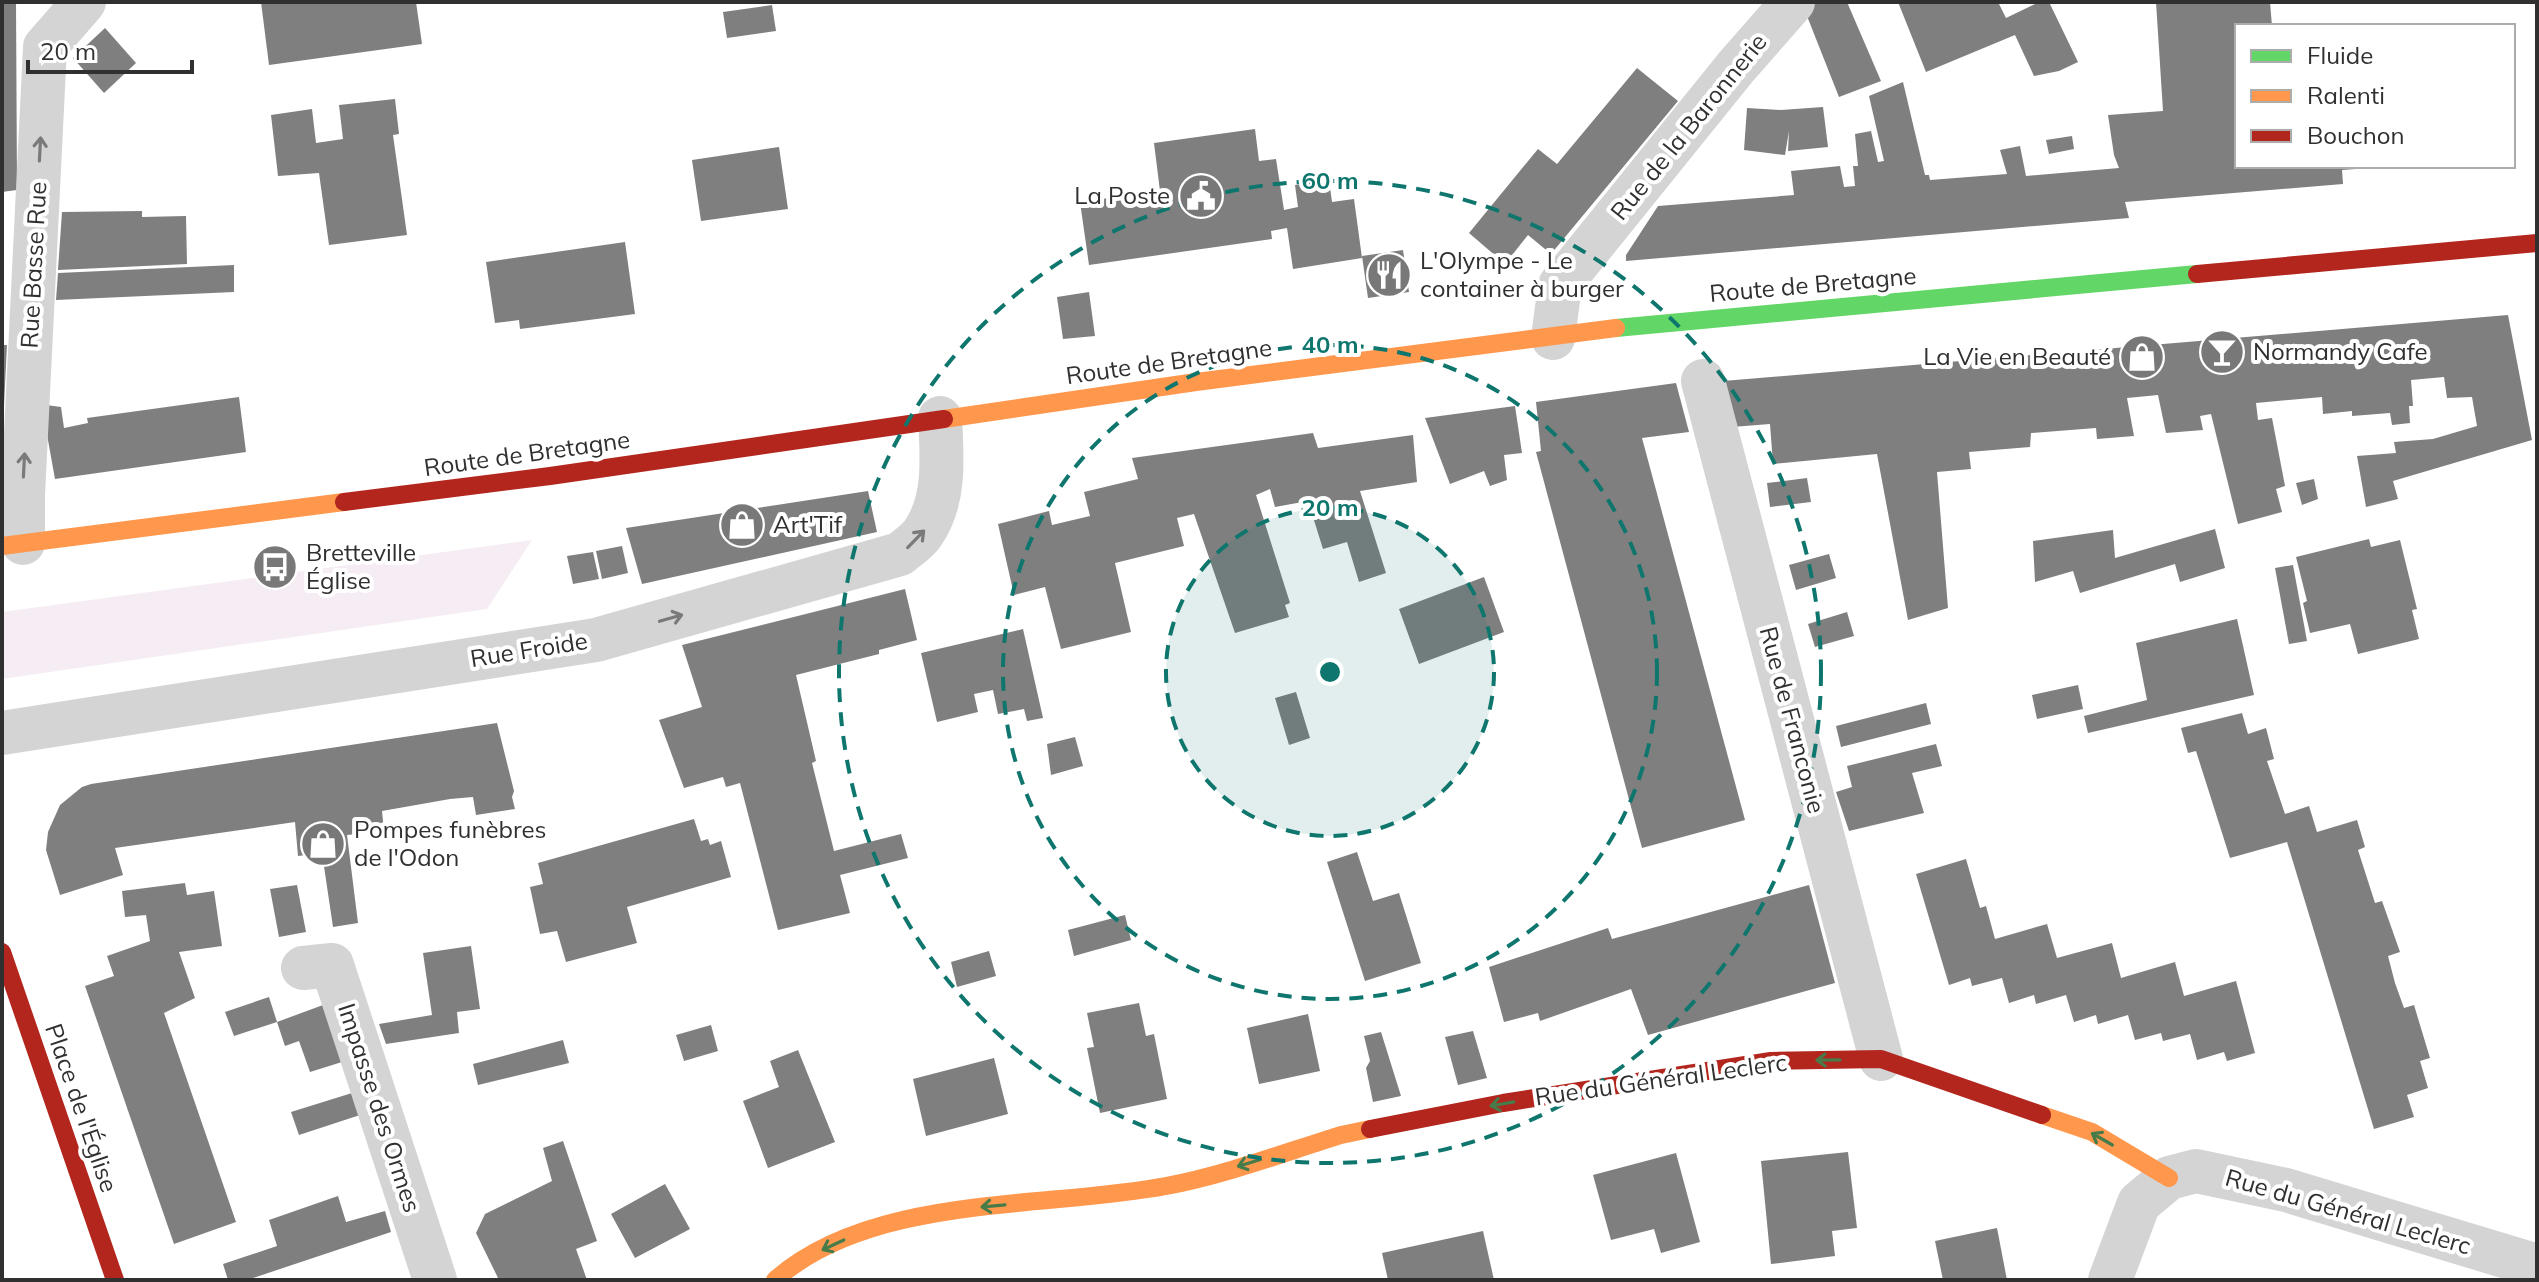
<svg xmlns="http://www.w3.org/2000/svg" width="2539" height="1282" viewBox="0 0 2539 1282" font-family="Mulish,sans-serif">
<rect width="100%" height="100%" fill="#fff"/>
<path fill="#f5edf3" d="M 532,540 L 487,609 L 2,679 L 2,612 Z"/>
<g fill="#7f7f7f">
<path d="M 2,2 L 16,2 L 17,190 L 2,192 Z"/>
<path d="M 261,2 L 416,2 L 422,44 L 269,65 Z"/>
<path d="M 1814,2 L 1847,2 L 1881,81 L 1839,97 L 1805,11 Z"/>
<path d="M 1898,2 L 1998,2 L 2006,18 L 2039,2 L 2049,2 L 2078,62 L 2059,71 L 2034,76 L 2015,35 L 1926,72 Z"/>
<path d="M 2156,2 L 2270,2 L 2272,26 L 2237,26 L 2237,166 L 2369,166 L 2369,168 L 2342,170 L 2343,184 L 2125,202 L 2129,218 L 1626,261 L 1626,255 L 1658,206 L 1794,195 L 1791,171 L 1840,166 L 1844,187 L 1855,186 L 1853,166 L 1858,166 L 1855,134 L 1871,131 L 1878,162 L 1884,161 L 1869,96 L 1903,82 L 1925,175 L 1929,175 L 1930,180 L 2007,174 L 2000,150 L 2020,146 L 2026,176 L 2119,168 L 2114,155 L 2108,115 L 2163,111 Z"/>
<path d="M 772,5 L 776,31 L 727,38 L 723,12 Z"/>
<path d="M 105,28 L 136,63 L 104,93 L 73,58 Z"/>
<path d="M 1637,68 L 1678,101 L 1551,254 L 1528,235 L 1505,264 L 1469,233 L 1538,149 L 1557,164 Z"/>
<path d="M 395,99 L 399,134 L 393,135 L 407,235 L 329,245 L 319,173 L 278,176 L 271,115 L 312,109 L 316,143 L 343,139 L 339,105 Z"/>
<path d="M 1823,107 L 1828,147 L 1788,151 L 1789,131 L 1785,155 L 1744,150 L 1747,108 L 1781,110 Z"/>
<path d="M 1255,129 L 1259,161 L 1276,159 L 1284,210 L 1298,207 L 1295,185 L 1329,180 L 1332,202 L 1354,199 L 1362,258 L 1293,269 L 1287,228 L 1271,231 L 1272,239 L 1089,265 L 1080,202 L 1160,191 L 1154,143 Z"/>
<path d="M 2072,136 L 2074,149 L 2049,154 L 2046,140 Z"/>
<path d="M 779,147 L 788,209 L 701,221 L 692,160 Z"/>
<path d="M 142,211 L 142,217 L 186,216 L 187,264 L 58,270 L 62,212 Z"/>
<path d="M 625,242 L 635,314 L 520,329 L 519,320 L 495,323 L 486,262 Z"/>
<path d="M 1403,250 L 1409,292 L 1368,298 L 1362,256 Z"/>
<path d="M 234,265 L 234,292 L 56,300 L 58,273 Z"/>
<path d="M 1089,292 L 1095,336 L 1063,339 L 1057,297 Z"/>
<path d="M 2508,315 L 2532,440 L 2393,481 L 2398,499 L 2366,507 L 2357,456 L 2396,453 L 2394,442 L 2433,439 L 2477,426 L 2472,397 L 2447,398 L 2444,377 L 2411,380 L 2413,406 L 2409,406 L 2410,423 L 2392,425 L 2390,413 L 2352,416 L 2352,411 L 2323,414 L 2322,397 L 2256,403 L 2258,420 L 2272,418 L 2285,486 L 2276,489 L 2282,512 L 2238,524 L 2211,414 L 2200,416 L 2203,430 L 2166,433 L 2158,395 L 2127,398 L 2134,436 L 2097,439 L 2096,428 L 2031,433 L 2030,447 L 1969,452 L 1971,469 L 1937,472 L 1948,608 L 1908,620 L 1877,454 L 1773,464 L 1770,424 L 1732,427 L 1723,381 Z"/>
<path d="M 2,345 L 7,345 L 4,406 L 2,406 Z"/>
<path d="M 1676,383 L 1689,432 L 1642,438 L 1745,820 L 1642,848 L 1536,452 L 1541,451 L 1536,402 Z"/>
<path d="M 239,397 L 246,452 L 55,479 L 46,429 L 46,405 L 61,407 L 64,428 L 88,423 L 87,418 Z"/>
<path d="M 1515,406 L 1522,453 L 1504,455 L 1507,480 L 1490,486 L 1484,471 L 1450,484 L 1425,418 Z"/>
<path d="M 1313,433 L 1318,448 L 1413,435 L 1417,482 L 1360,491 L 1386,573 L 1359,582 L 1347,542 L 1323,549 L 1308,501 L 1275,507 L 1270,489 L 1256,495 L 1290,603 L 1285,605 L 1289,617 L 1235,633 L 1194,514 L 1177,518 L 1184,546 L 1115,563 L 1131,632 L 1061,649 L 1045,587 L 1014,595 L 998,524 L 1049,511 L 1052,525 L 1090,516 L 1084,492 L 1138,479 L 1132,458 Z"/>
<path d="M 1807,478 L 1811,502 L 1770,507 L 1767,483 Z"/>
<path d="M 2314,479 L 2318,499 L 2302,505 L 2296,483 Z"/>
<path d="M 868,491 L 877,532 L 642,584 L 626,528 Z"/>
<path d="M 2215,529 L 2225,568 L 2180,582 L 2175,564 L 2080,593 L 2073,571 L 2035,582 L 2033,541 L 2113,530 L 2115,558 Z"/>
<path d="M 2369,539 L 2371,547 L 2400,540 L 2417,609 L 2412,610 L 2419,639 L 2358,654 L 2350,624 L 2310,633 L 2303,603 L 2307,601 L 2296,557 Z"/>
<path d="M 622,546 L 628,573 L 602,579 L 596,551 Z"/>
<path d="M 593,552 L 599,579 L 573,584 L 567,556 Z"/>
<path d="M 1829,554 L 1836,578 L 1796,590 L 1789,565 Z"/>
<path d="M 2293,565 L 2307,641 L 2289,644 L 2275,568 Z"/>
<path d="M 1484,577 L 1504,632 L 1419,664 L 1399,609 Z"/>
<path d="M 905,589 L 917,640 L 879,650 L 879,654 L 796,675 L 816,761 L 812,763 L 834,851 L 901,834 L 908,858 L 840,875 L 850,913 L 778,930 L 740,783 L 726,787 L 723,777 L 684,788 L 659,720 L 702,707 L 682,645 Z"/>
<path d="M 1847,612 L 1854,636 L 1815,647 L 1808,624 Z"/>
<path d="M 2237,619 L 2254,695 L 2088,733 L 2084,716 L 2147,700 L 2136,643 Z"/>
<path d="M 1023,629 L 1043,718 L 1027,721 L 1024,709 L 998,714 L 993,690 L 974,694 L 978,712 L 937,722 L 921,653 Z"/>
<path d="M 2078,685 L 2083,709 L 2037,719 L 2032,695 Z"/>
<path d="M 1296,692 L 1310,738 L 1289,745 L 1275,698 Z"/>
<path d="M 1926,703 L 1931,724 L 1841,747 L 1836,726 Z"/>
<path d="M 2242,713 L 2248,734 L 2266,728 L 2274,759 L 2267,761 L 2285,814 L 2309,806 L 2317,832 L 2357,820 L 2365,847 L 2358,850 L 2375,903 L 2382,901 L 2400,952 L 2388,956 L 2395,983 L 2404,1008 L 2414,1005 L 2430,1058 L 2420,1061 L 2428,1088 L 2407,1095 L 2414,1117 L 2374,1129 L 2287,842 L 2230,858 L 2196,751 L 2188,753 L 2181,728 Z"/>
<path d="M 497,723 L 514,791 L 512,797 L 515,809 L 476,815 L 473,797 L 450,799 L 382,811 L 384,831 L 347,835 L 358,923 L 333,927 L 322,853 L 298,856 L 295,822 L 115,848 L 123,875 L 60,895 L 46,850 L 48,832 L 60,805 L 82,787 L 91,784 Z"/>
<path d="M 1075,737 L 1083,766 L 1051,775 L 1047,744 Z"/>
<path d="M 1936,744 L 1942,766 L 1912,773 L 1924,813 L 1849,831 L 1836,792 L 1852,787 L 1847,766 Z"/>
<path d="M 694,819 L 701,841 L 708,839 L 710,845 L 721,841 L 731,877 L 627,907 L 637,943 L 566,962 L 557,931 L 540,934 L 530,887 L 543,884 L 538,863 Z"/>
<path d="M 1357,852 L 1373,901 L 1399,893 L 1421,963 L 1365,981 L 1327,862 Z"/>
<path d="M 1966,859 L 1980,908 L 1986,906 L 1995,939 L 2047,924 L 2057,958 L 2112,943 L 2121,978 L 2175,962 L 2184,996 L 2236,981 L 2255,1053 L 2227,1061 L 2224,1052 L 2197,1060 L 2190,1034 L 2163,1041 L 2161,1033 L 2135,1040 L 2128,1015 L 2098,1024 L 2096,1015 L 2074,1022 L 2066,995 L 2036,1004 L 2034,995 L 2009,1003 L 2002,978 L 1972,986 L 1970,978 L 1949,985 L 1916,874 Z"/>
<path d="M 185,883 L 187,895 L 214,891 L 222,946 L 179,952 L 195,998 L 164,1013 L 236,1222 L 174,1244 L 85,986 L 114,976 L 107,956 L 150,941 L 146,915 L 125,917 L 122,891 Z"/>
<path d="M 297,885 L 306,932 L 279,937 L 270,889 Z"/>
<path d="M 1809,885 L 1835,983 L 1648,1035 L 1631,989 L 1540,1021 L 1538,1013 L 1504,1022 L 1489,967 L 1608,928 L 1612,939 Z"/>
<path d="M 1125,915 L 1131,940 L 1074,956 L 1068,930 Z"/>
<path d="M 471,946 L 480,1009 L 457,1012 L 459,1033 L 386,1044 L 379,1024 L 432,1015 L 423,953 Z"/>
<path d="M 989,951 L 996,976 L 957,987 L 951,962 Z"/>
<path d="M 269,997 L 277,1022 L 323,1005 L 342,1062 L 310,1072 L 299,1041 L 285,1046 L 277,1022 L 234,1036 L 225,1012 Z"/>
<path d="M 1139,1003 L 1146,1036 L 1154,1034 L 1167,1099 L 1100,1113 L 1087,1048 L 1094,1047 L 1087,1013 Z"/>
<path d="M 1308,1014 L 1320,1071 L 1259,1084 L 1247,1028 Z"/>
<path d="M 711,1025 L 718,1051 L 684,1061 L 676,1035 Z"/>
<path d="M 1473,1031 L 1487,1078 L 1458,1085 L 1445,1037 Z"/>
<path d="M 1381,1032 L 1401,1096 L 1373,1102 L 1366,1068 L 1370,1061 L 1364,1036 Z"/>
<path d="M 563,1040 L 569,1063 L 478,1085 L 473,1064 Z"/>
<path d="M 798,1050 L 835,1142 L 768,1168 L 743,1101 L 779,1087 L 770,1061 Z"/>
<path d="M 994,1058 L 1008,1114 L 926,1136 L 913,1079 Z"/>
<path d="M 352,1093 L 360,1115 L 299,1135 L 291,1112 Z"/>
<path d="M 563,1141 L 597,1241 L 576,1249 L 587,1280 L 499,1280 L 476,1233 L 485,1214 L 552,1181 L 543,1148 Z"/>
<path d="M 1848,1152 L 1857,1228 L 1832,1231 L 1835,1256 L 1771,1264 L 1761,1161 Z"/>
<path d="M 1676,1153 L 1700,1242 L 1661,1253 L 1654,1229 L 1611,1240 L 1593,1175 Z"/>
<path d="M 665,1184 L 690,1229 L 635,1258 L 611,1214 Z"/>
<path d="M 338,1196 L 346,1222 L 385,1211 L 391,1232 L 247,1280 L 228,1280 L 223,1264 L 277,1246 L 269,1220 Z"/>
<path d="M 1997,1228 L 2007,1280 L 1943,1280 L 1935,1241 Z"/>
<path d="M 1483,1231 L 1494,1280 L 1388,1280 L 1382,1253 Z"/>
</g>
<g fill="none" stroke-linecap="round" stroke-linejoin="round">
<g stroke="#d4d4d4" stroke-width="44">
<path d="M 1553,338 L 1560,285 L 1736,67 L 1793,2"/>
<path d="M 1703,381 L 1881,1059"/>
<path d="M 23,543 L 23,495 L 45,47 L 84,2"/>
<path d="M 2,733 L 596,640 L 900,554 C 907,548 918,541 923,533 C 946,500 942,456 940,418"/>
<path d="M 303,968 L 332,965 L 435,1280"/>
<path d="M 2110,1280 L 2139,1203 L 2169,1178 L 2196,1171 L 2286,1190 L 2537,1266"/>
</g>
<path stroke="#63d668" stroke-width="18" d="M 1616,328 L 2197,274"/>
<g stroke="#ff974d" stroke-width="18">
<path d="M 944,419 L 1196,382 L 1616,328"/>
<path d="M 2,546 L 344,502"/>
<path d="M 2042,1115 L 2092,1132 L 2169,1178"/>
<path d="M 775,1280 C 872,1194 1045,1209 1166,1186 C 1225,1175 1283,1153 1341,1135 L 1370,1129"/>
</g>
<g stroke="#b3261e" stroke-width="18">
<path d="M 2197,274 L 2537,243"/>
<path d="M 344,502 L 550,476 L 944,419"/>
<path d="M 2,952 L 115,1280"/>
<path d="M 1370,1129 L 1503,1103 L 1771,1061 L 1881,1059 L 2042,1115"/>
</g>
</g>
<defs><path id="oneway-shaft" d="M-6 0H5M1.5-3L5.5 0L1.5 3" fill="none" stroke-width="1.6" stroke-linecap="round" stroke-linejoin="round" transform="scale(2)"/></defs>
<g stroke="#7a7a7a">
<use href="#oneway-shaft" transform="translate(40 149) rotate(-87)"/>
<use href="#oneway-shaft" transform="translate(24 465) rotate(-87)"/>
<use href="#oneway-shaft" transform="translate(916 539) rotate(-46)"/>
<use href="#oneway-shaft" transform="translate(671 618) rotate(-16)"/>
</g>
<g stroke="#477b49">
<use href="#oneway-shaft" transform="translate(1828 1060) rotate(179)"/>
<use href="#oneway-shaft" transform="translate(1502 1104) rotate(170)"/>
<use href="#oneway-shaft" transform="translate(2102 1139) rotate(-150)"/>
<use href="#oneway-shaft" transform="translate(1249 1163) rotate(163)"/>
<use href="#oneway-shaft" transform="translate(993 1206) rotate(175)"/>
<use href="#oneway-shaft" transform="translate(833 1245) rotate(155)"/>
</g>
<circle cx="1330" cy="672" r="164" fill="#0f766e" fill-opacity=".12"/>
<g fill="none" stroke="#0f766e" stroke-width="4" stroke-dasharray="14 10">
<circle cx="1330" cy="672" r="164"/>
<circle cx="1330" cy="672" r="327"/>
<circle cx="1330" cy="672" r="491"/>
</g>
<defs>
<g id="civic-disc" transform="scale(2.3)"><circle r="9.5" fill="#787878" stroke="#fff"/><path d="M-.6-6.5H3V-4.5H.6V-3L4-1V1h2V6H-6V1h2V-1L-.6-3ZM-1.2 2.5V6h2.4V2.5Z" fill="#fff"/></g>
<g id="restaurant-disc" transform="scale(2.3)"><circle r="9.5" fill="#787878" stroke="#fff"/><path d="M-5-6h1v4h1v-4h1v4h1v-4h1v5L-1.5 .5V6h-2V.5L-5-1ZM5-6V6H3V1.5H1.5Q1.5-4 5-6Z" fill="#fff"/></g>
<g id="bar-disc" transform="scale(2.3)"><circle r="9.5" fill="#787878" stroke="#fff"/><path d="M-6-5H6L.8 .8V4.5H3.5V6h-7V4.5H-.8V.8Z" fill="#fff"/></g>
<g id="shop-disc" transform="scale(2.3)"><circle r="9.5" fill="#787878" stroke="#fff"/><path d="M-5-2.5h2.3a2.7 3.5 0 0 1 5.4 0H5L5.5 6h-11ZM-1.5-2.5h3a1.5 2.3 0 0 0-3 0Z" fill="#fff"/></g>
<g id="bus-disc" transform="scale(2.3)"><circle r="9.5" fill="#787878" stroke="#fff"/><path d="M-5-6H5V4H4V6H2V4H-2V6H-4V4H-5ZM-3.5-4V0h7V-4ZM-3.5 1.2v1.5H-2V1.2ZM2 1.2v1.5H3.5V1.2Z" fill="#fff"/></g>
</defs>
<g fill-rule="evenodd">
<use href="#civic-disc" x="1201" y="196"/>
<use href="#restaurant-disc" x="1389" y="275"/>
<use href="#bar-disc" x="2222" y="352"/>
<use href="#shop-disc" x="2142" y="357"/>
<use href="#shop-disc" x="742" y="525"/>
<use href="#bus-disc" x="275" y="567"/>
<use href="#shop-disc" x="323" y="844"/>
</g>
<g text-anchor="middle" stroke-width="8" stroke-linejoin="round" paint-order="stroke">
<g font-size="24" fill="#303030" stroke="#fff">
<text transform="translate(1689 127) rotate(-51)" y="8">Rue de la Baronnerie</text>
<text transform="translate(34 265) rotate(-87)" y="8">Rue Basse Rue</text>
<text transform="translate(1813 285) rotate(-5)" y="8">Route de Bretagne</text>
<text transform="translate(1169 362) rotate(-8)" y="8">Route de Bretagne</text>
<text transform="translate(527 454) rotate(-8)" y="8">Route de Bretagne</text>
<text transform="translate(529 650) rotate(-9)" y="8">Rue Froide</text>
<text transform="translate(1792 720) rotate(75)" y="8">Rue de Franconie</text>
<text transform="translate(1661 1080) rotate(-8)" y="8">Rue du Général Leclerc</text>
<text transform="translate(81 1108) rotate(71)" y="8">Place de l'Église</text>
<text transform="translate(379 1108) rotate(72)" y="8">Impasse des Ormes</text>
<text transform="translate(2348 1212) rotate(16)" y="8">Rue du Général Leclerc</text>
</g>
<g font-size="24" fill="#303030" stroke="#fff" text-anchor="start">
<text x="1170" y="204" text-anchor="end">La Poste</text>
<text x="1420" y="269">L'Olympe - Le<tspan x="1420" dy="28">container à burger</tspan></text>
<text x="2253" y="360">Normandy Cafe</text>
<text x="2111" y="365" text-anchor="end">La Vie en Beauté</text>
<text x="773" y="533">Art'Tif</text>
<text x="306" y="561">Bretteville<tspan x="306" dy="28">Église</tspan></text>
<text x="354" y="838">Pompes funèbres<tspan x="354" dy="28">de l'Odon</tspan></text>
</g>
</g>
<circle cx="1330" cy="672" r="12" fill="#0f766e" stroke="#fff" stroke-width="4"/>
<g font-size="24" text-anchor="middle" font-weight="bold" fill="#0f766e" stroke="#fff" stroke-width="8" stroke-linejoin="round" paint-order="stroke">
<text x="1330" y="189">60 m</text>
<text x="1330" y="353">40 m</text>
<text x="1330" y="516">20 m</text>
</g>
<rect width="2539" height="1282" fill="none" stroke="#303030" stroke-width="8"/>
<rect x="2235" y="24" width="280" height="144" fill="#ffffff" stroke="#acacac" stroke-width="2"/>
<rect x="2251" y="50" width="40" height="12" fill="#63d668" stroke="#acacac" stroke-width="2"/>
<text x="2307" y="64" font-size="24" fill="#303030">Fluide</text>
<rect x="2251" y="90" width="40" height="12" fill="#ff974d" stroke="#acacac" stroke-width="2"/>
<text x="2307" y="104" font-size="24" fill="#303030">Ralenti</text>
<rect x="2251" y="130" width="40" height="12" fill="#b3261e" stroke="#acacac" stroke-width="2"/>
<text x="2307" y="144" font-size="24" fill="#303030">Bouchon</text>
<path d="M28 60v12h164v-12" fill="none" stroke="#303030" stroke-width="4"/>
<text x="40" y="60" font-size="24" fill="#303030" stroke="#ffffff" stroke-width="6" paint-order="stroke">20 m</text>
</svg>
